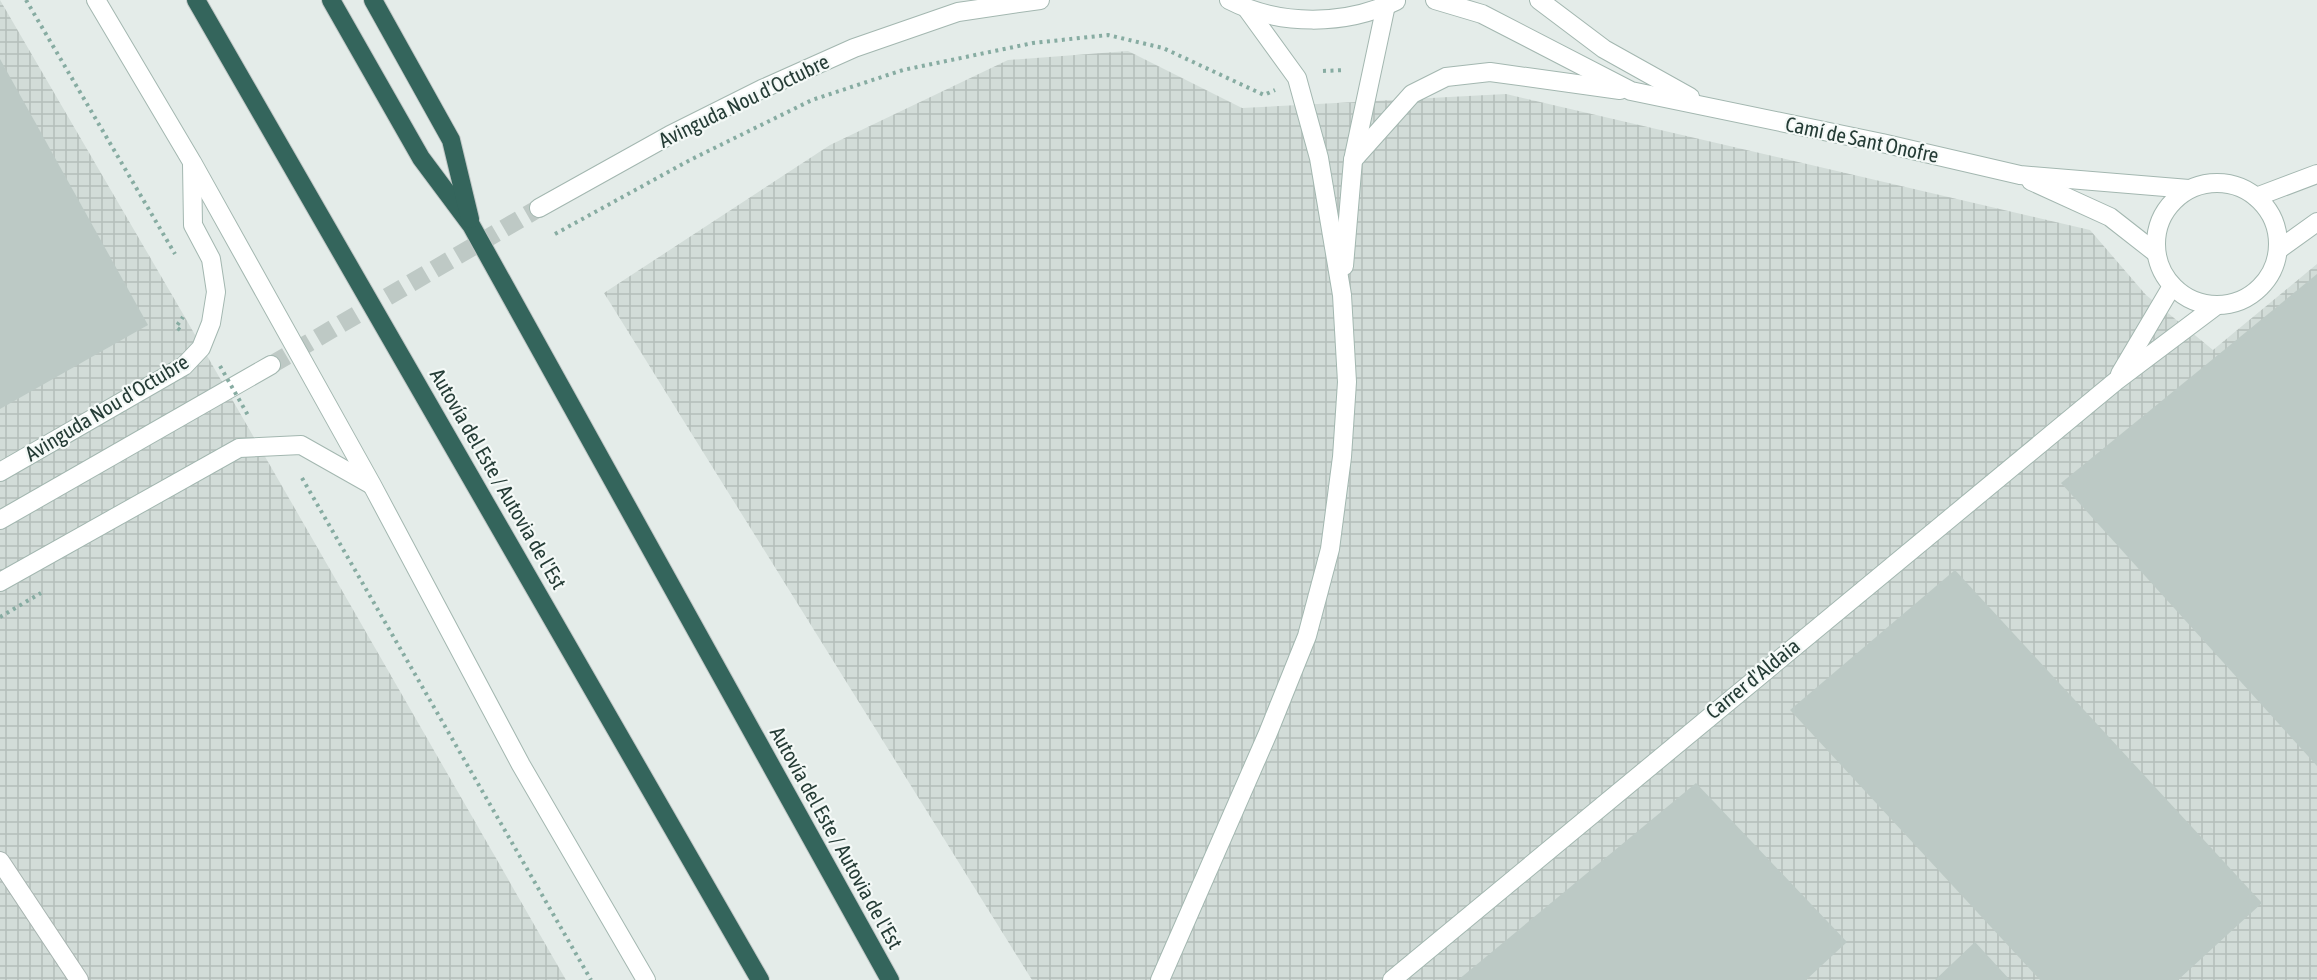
<svg xmlns="http://www.w3.org/2000/svg" width="2317" height="980" viewBox="0 0 2317 980" font-family="'Asap Condensed',sans-serif">
<defs>
<pattern id="industrial-grid" width="8" height="8" patternUnits="userSpaceOnUse" patternTransform="scale(1.5)"><rect width="8" height="8" fill="#d2dcd8"/><path d="M0 4h8M4 0v8" fill="none" stroke="#b4beba"/></pattern>
</defs>
<rect width="100%" height="100%" fill="#e4ece9"/>
<g fill="url(#industrial-grid)">
<path d="M 0,0 L 179,307 L 566,980 L 0,980 Z"/>
<path d="M 1128,51 L 1242,108 L 1506,94 L 2090,230 L 2146,295 L 2213,350 L 2317,264 L 2317,980 L 1032,980 L 604,293 L 830,145 L 1008,60 Z"/>
</g>
<g fill="#bcc9c5">
<path d="M 0,59 L 148,325 L 0,409 Z"/>
<path d="M 2317,274 L 2317,766 L 2061,483 Z"/>
<path d="M 1955,570 L 2262,903 L 2178,980 L 2040,980 L 1790,710 Z"/>
<path d="M 1696,783 L 1847,942 L 1806,980 L 1458,980 Z"/>
<path d="M 1975,942 L 2010,980 L 1935,980 Z"/>
</g>
<g fill="none" stroke-linecap="round" stroke-linejoin="round">
<path stroke="#bec9c5" stroke-width="18" stroke-dasharray="18 9" stroke-linecap="butt" d="M 271,365 L 539,208"/>
<g stroke="#a7b4b0" stroke-width="20">
<path id="street" d="M 0,861 L 79,980"/>
</g>
<g stroke="#a3b7b0" stroke-width="20">
<g id="secondary">
<path d="M 96,0 L 192,162 L 372,485 L 521,765 L 646,980"/>
<path d="M 1229,0 C 1279,26 1345,26 1396,1"/>
<path d="M 1435,0 L 1482,14 L 1631,91 L 1882,143 L 2020,175 L 2189,189"/>
<path d="M 1539,0 L 1604,49 L 1690,97"/>
<path d="M 1353,160 L 1412,94 L 1446,77 L 1490,72 L 1620,90"/>
<path d="M 2031,181 L 2110,217 L 2156,253"/>
<circle cx="2217" cy="244" r="61"/>
<path d="M 2256,197 L 2317,174"/>
<path d="M 539,208 L 670,135 L 762,89 L 854,48 L 958,12 L 1040,0"/>
<path d="M 2278,250 L 2317,222"/>
<path d="M 1344,266 L 1353,160 L 1386,5"/>
<path d="M 2120,374 L 2172,286"/>
<path d="M 0,472 L 184,366 L 201,348 L 211,323 L 216,292 L 211,259 L 193,225 L 192,164"/>
<path d="M 0,520 L 271,365"/>
<path d="M 0,582 L 239,448 L 301,445 L 370,484"/>
<path d="M 1160,980 L 1268,733 L 1307,636 L 1330,549 L 1342,457 L 1347,382 L 1342,295 L 1319,158 L 1297,78 L 1247,9"/>
<path d="M 1392,980 L 2116,381 L 2217,305"/>
</g>
</g>
<g stroke="#c2c8c7" stroke-width="20">
<g id="highway">
<path d="M 196,0 L 760,980"/>
<path d="M 331,0 L 421,158 L 471,225 L 890,980"/>
<path d="M 373,0 L 451,140 L 470,219"/>
</g>
</g>
<g stroke="#87aca2" stroke-width="4" stroke-dasharray="3 4.5" stroke-linecap="butt">
<path d="M 26,0 L 175,254"/>
<path d="M 1323,71 L 1345,70"/>
<path d="M 555,234 L 690,160 L 812,100 L 903,70 L 1033,43 L 1108,35 L 1163,48 L 1264,95 L 1275,90"/>
<path d="M 180,330 L 176,327 L 183,317"/>
<path d="M 302,478 L 591,980"/>
<path d="M 0,617 L 41,593"/>
</g>
<use href="#street" stroke="#fff" stroke-width="18"/>
<use href="#secondary" stroke="#fff" stroke-width="18"/>
<use href="#highway" stroke="#34655c" stroke-width="18"/>
<path stroke="#87aca2" stroke-width="4" stroke-dasharray="3 4.5" stroke-linecap="butt" d="M 220,366 L 249,417"/>
</g>
<g text-anchor="middle" stroke-width="4.5" stroke-linejoin="round" paint-order="stroke">
<g font-size="21" fill="#253c36" stroke="#f4f9f7">
<text transform="translate(744 101) rotate(-26)" y="7">Avinguda Nou d'Octubre</text>
<text transform="translate(1862 140) rotate(12)" y="7">Camí de Sant Onofre</text>
<text transform="translate(107 408) rotate(-31)" y="7">Avinguda Nou d'Octubre</text>
<text transform="translate(498 479) rotate(60)" y="7">Autovía del Este / Autovia de l'Est</text>
<text transform="translate(1753 679) rotate(-39)" y="7">Carrer d'Aldaia</text>
<text transform="translate(836 838) rotate(61)" y="7">Autovía del Este / Autovia de l'Est</text>
</g>
</g>
</svg>
